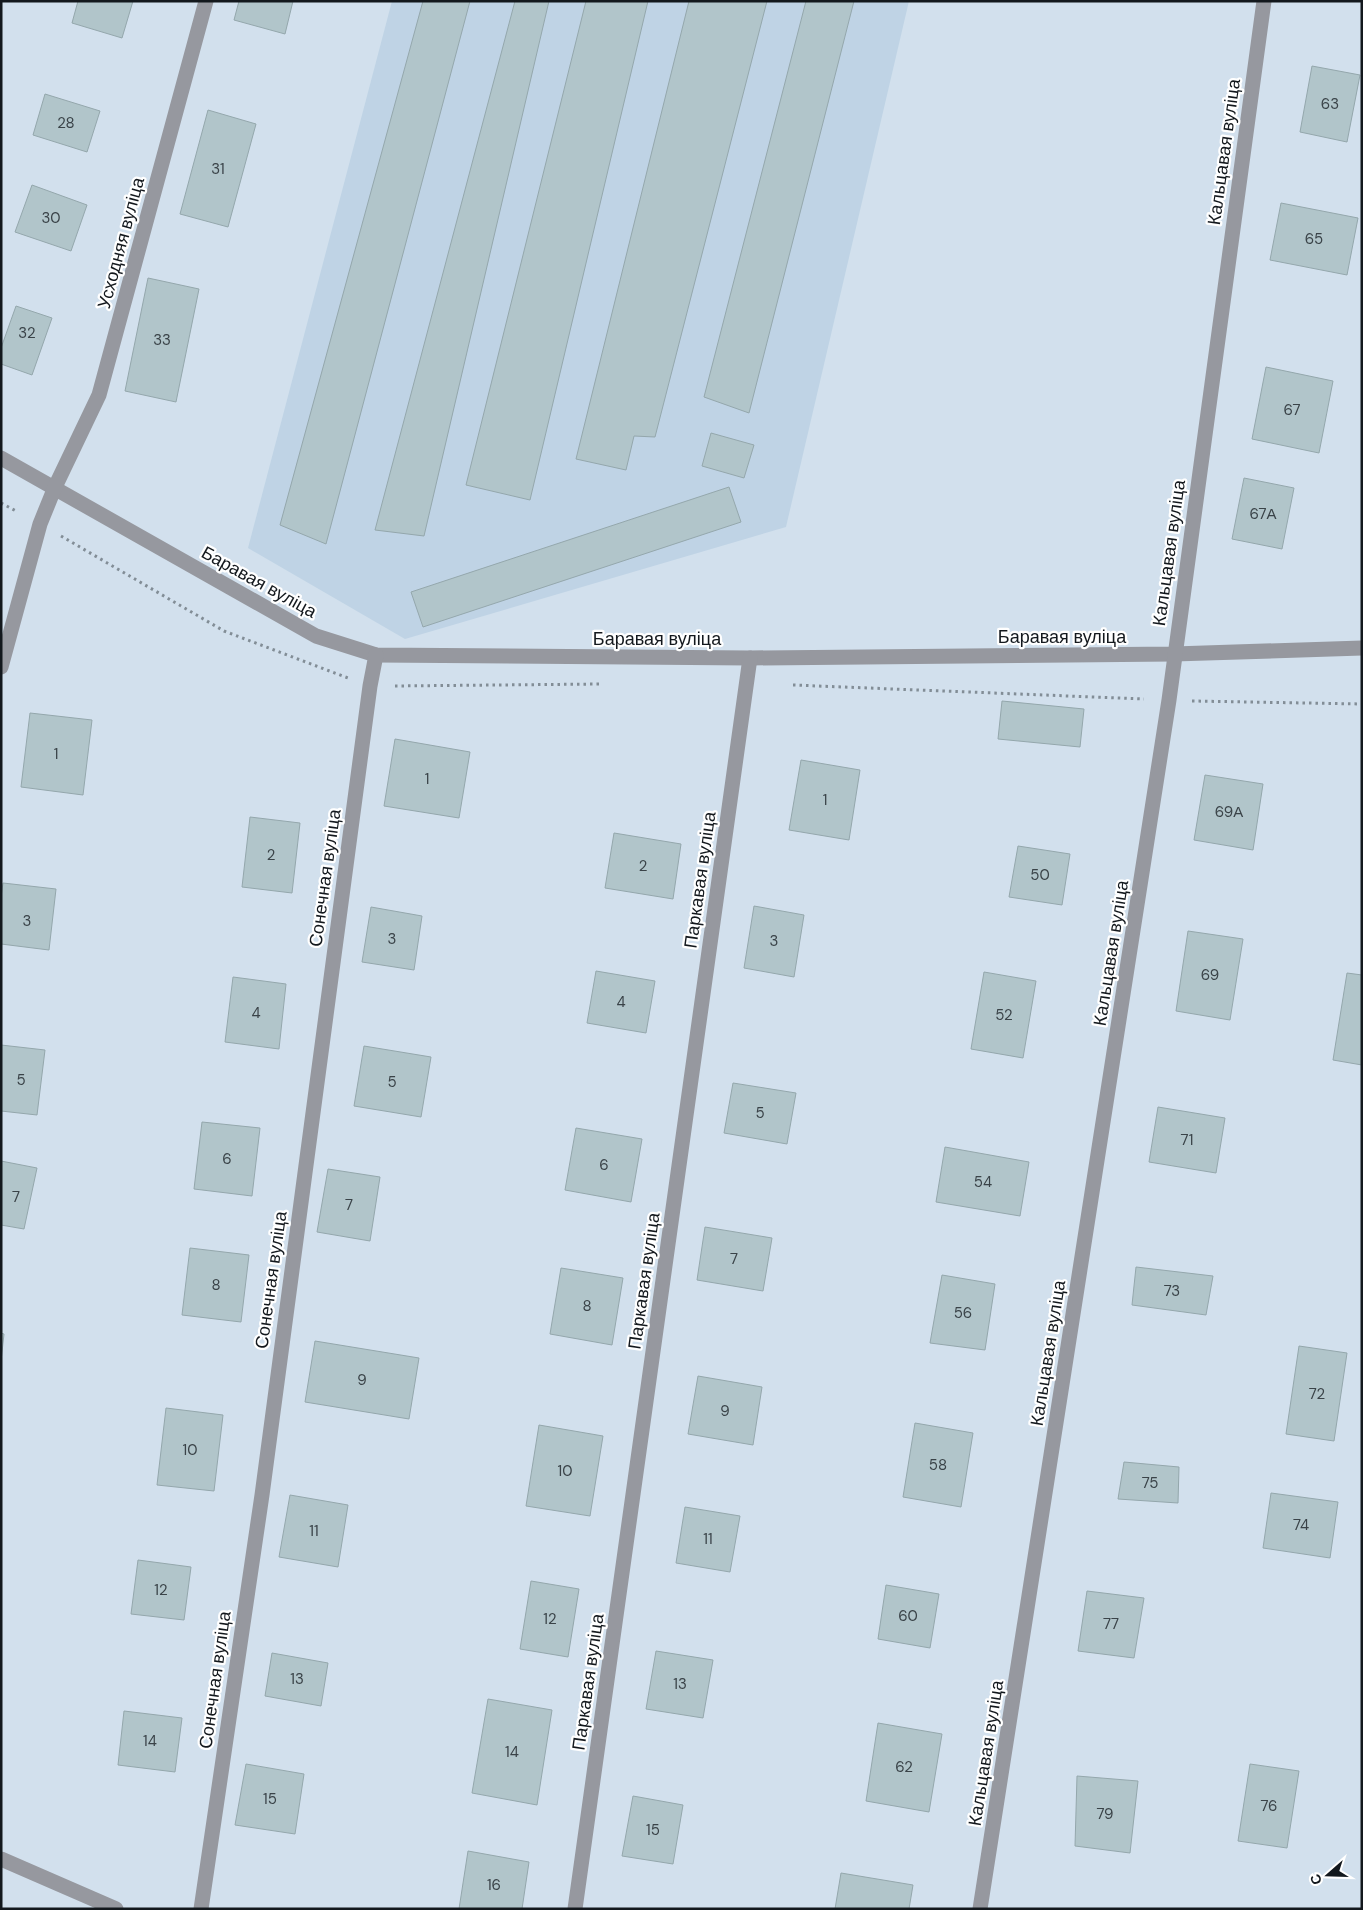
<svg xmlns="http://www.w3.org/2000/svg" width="1363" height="1910" viewBox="0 0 1363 1910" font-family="'DM Sans',sans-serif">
<rect width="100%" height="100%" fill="#d2e0ed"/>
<path fill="#bfd3e5" d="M 392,1 L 909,1 L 786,527 L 405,639 L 248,548 Z"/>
<g fill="#b1c5ca" stroke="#94a7ac">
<path d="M 78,1 L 133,1 L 122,38 L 72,23 Z"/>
<path d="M 239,1 L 293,1 L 285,34 L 234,20 Z"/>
<path d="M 423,1 L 470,1 L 326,544 L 280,525 Z"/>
<path d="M 515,1 L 549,1 L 424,536 L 375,530 Z"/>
<path d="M 586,1 L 648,1 L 530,500 L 466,485 Z"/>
<path d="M 689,1 L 767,1 L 655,437 L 634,436 L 626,470 L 576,459 Z"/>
<path d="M 806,1 L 854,1 L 749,413 L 704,397 Z"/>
<path d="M 1312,66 L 1360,75 L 1347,142 L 1300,132 Z"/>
<path d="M 45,94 L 100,111 L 87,152 L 33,135 Z"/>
<path d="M 208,110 L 256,124 L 228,227 L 180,214 Z"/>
<path d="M 32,185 L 87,205 L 71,251 L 15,232 Z"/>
<path d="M 1281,203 L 1358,218 L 1347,275 L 1270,260 Z"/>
<path d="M 148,278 L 199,289 L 176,402 L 125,391 Z"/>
<path d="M 16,306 L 52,318 L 32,375 L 1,364 L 1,348 Z"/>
<path d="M 1266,367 L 1333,381 L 1319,453 L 1252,439 Z"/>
<path d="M 711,433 L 754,445 L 744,478 L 702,466 Z"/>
<path d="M 1244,478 L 1294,488 L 1282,549 L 1232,539 Z"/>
<path d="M 729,487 L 741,522 L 423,627 L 411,592 Z"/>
<path d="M 1002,701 L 1084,709 L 1080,747 L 998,739 Z"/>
<path d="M 30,713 L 92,720 L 83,795 L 21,787 Z"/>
<path d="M 395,739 L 470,752 L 459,818 L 384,806 Z"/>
<path d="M 801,760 L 860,770 L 849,840 L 789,830 Z"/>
<path d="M 1205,775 L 1263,784 L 1253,850 L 1194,840 Z"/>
<path d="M 250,817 L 300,823 L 292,893 L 242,887 Z"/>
<path d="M 614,833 L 681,844 L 673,899 L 605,888 Z"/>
<path d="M 1018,846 L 1070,854 L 1062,905 L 1009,897 Z"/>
<path d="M 3,883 L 56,889 L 49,950 L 1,944 L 1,897 Z"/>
<path d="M 754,906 L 804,915 L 794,977 L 744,968 Z"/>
<path d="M 371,907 L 422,916 L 414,970 L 362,962 Z"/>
<path d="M 1188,931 L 1243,939 L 1230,1020 L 1176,1011 Z"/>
<path d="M 596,971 L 655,981 L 646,1033 L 587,1023 Z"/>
<path d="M 984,972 L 1036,981 L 1023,1058 L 971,1049 Z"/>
<path d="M 1347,973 L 1362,975 L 1362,1065 L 1333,1060 Z"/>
<path d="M 233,977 L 286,984 L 279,1049 L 225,1042 Z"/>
<path d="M 1,1045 L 45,1050 L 37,1115 L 1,1111 Z"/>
<path d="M 364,1046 L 431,1057 L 421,1117 L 354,1106 Z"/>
<path d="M 733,1083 L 796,1093 L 787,1144 L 724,1133 Z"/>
<path d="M 1158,1107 L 1225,1118 L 1216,1173 L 1149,1162 Z"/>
<path d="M 202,1122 L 260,1128 L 252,1196 L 194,1189 Z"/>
<path d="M 576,1128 L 642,1139 L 631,1202 L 565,1190 Z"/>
<path d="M 945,1147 L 1029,1162 L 1020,1216 L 936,1202 Z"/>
<path d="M 1,1161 L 37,1168 L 24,1229 L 1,1225 Z"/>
<path d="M 328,1169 L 380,1177 L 370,1241 L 317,1232 Z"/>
<path d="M 705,1227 L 772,1238 L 763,1291 L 697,1280 Z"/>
<path d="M 190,1248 L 249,1255 L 241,1322 L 182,1315 Z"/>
<path d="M 1136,1267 L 1213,1276 L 1206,1315 L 1132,1305 Z"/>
<path d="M 561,1268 L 623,1278 L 612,1345 L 550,1334 Z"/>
<path d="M 942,1275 L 995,1284 L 985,1350 L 930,1343 Z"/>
<path d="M 1,1333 L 4,1334 L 1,1361 Z"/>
<path d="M 315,1341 L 419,1358 L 409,1419 L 305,1402 Z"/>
<path d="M 1299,1346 L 1347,1353 L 1334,1441 L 1286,1434 Z"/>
<path d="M 698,1376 L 762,1387 L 753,1445 L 688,1434 Z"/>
<path d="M 166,1408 L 223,1415 L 214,1491 L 157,1485 Z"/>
<path d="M 915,1423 L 973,1433 L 961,1507 L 903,1497 Z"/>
<path d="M 539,1425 L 603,1436 L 590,1516 L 526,1506 Z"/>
<path d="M 1124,1462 L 1179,1467 L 1178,1503 L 1118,1499 Z"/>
<path d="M 1271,1493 L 1338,1502 L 1330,1558 L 1263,1548 Z"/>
<path d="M 290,1495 L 348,1505 L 338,1567 L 279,1557 Z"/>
<path d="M 685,1507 L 740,1516 L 730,1572 L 676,1563 Z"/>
<path d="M 138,1560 L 191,1567 L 184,1620 L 131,1614 Z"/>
<path d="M 531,1581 L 579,1589 L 568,1657 L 520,1649 Z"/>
<path d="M 886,1585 L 939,1594 L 930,1648 L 878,1639 Z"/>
<path d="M 1087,1591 L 1144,1598 L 1134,1658 L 1078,1651 Z"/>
<path d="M 656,1651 L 713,1660 L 703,1718 L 646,1709 Z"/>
<path d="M 272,1653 L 328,1663 L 321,1706 L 265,1696 Z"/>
<path d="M 488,1699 L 552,1710 L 537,1805 L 472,1793 Z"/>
<path d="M 124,1711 L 182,1718 L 175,1772 L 118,1765 Z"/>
<path d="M 878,1723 L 942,1734 L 929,1812 L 866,1801 Z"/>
<path d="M 246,1764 L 304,1774 L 295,1834 L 235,1825 Z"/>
<path d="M 1250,1764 L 1299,1771 L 1287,1848 L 1238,1841 Z"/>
<path d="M 1077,1776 L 1138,1781 L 1130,1853 L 1075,1846 Z"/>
<path d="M 633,1796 L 683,1805 L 673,1864 L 622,1856 Z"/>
<path d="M 468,1851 L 529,1862 L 522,1909 L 459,1909 Z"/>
<path d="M 841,1873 L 913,1885 L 909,1909 L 835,1909 Z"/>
</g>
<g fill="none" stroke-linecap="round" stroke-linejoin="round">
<g stroke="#828d96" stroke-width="3" stroke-dasharray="2.5 4" stroke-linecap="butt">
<path d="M 1,503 L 18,512"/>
<path d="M 61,536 L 224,631 L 348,678"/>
<path d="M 793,685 L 1144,699"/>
<path d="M 395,686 L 602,684"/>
<path d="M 1192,701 L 1362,704"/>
</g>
<g stroke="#96989f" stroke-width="15">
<path d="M 1,458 L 316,636 L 376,655 L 750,658 L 1174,654 L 1362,648"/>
<path d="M 1,667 L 40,524 L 55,487 L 99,395 L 206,1"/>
<path d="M 1,1859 L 116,1909"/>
<path d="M 201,1909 L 262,1495 L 370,686 L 376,655"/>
<path d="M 575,1909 L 750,658"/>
<path d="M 980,1909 L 1169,700 L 1264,1"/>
</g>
</g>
<g text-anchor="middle" stroke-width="4.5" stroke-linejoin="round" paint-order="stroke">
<g font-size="15" fill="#3a4348">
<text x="1330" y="109">63</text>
<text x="66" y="128">28</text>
<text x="218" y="174">31</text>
<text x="51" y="223">30</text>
<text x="1314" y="244">65</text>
<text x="27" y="338">32</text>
<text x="162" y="345">33</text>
<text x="1292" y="415">67</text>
<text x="1263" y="519">67А</text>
<text x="56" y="759">1</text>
<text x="427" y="784">1</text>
<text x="825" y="805">1</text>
<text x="1229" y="817">69А</text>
<text x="271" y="860">2</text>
<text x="643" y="871">2</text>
<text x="1040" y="880">50</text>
<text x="27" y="926">3</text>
<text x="392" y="944">3</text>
<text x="774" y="946">3</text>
<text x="1210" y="980">69</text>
<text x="621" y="1007">4</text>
<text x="256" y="1018">4</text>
<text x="1004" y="1020">52</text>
<text x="21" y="1085">5</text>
<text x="392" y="1087">5</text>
<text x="760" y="1118">5</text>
<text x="1187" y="1145">71</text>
<text x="227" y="1164">6</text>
<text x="604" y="1170">6</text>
<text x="983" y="1187">54</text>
<text x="16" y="1202">7</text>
<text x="349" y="1210">7</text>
<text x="734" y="1264">7</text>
<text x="216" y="1290">8</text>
<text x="1172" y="1296">73</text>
<text x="587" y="1311">8</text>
<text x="963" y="1318">56</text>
<text x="362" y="1385">9</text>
<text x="1317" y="1399">72</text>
<text x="725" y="1416">9</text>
<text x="190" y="1455">10</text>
<text x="938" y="1470">58</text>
<text x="565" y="1476">10</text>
<text x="1150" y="1488">75</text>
<text x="1301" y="1530">74</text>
<text x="314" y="1536">11</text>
<text x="708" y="1544">11</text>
<text x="161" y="1595">12</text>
<text x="908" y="1621">60</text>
<text x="550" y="1624">12</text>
<text x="1111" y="1629">77</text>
<text x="297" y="1684">13</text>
<text x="680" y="1689">13</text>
<text x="150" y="1746">14</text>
<text x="512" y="1757">14</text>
<text x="904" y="1772">62</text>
<text x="270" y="1804">15</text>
<text x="1269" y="1811">76</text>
<text x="1105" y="1819">79</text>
<text x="653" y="1835">15</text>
<text x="494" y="1890">16</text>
</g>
<g font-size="18" fill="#13181d" stroke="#fff">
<text transform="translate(1224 152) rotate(-82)" y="6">Кальцавая вуліца</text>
<text transform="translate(121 243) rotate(-75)" y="6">Усходняя вуліца</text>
<text transform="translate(1169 553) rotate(-82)" y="6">Кальцавая вуліца</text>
<text transform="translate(259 582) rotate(29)" y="6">Баравая вуліца</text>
<text x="1062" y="643">Баравая вуліца</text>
<text x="657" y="645">Баравая вуліца</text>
<text transform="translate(325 878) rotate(-82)" y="6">Сонечная вуліца</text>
<text transform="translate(700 880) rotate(-82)" y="6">Паркавая вуліца</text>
<text transform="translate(1111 953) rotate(-81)" y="6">Кальцавая вуліца</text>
<text transform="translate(271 1280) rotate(-82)" y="6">Сонечная вуліца</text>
<text transform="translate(644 1281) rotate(-82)" y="6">Паркавая вуліца</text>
<text transform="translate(1048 1353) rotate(-81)" y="6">Кальцавая вуліца</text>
<text transform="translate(215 1680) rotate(-82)" y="6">Сонечная вуліца</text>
<text transform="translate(588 1682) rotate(-82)" y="6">Паркавая вуліца</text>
<text transform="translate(986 1753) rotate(-81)" y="6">Кальцавая вуліца</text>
</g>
</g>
<rect width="1363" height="1910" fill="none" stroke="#13181d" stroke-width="5"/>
<g transform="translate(1328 1875) rotate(250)" stroke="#ffffff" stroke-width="4" paint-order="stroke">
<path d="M0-4L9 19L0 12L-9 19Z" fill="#13181d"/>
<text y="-8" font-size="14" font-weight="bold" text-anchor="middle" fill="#13181d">С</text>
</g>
</svg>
